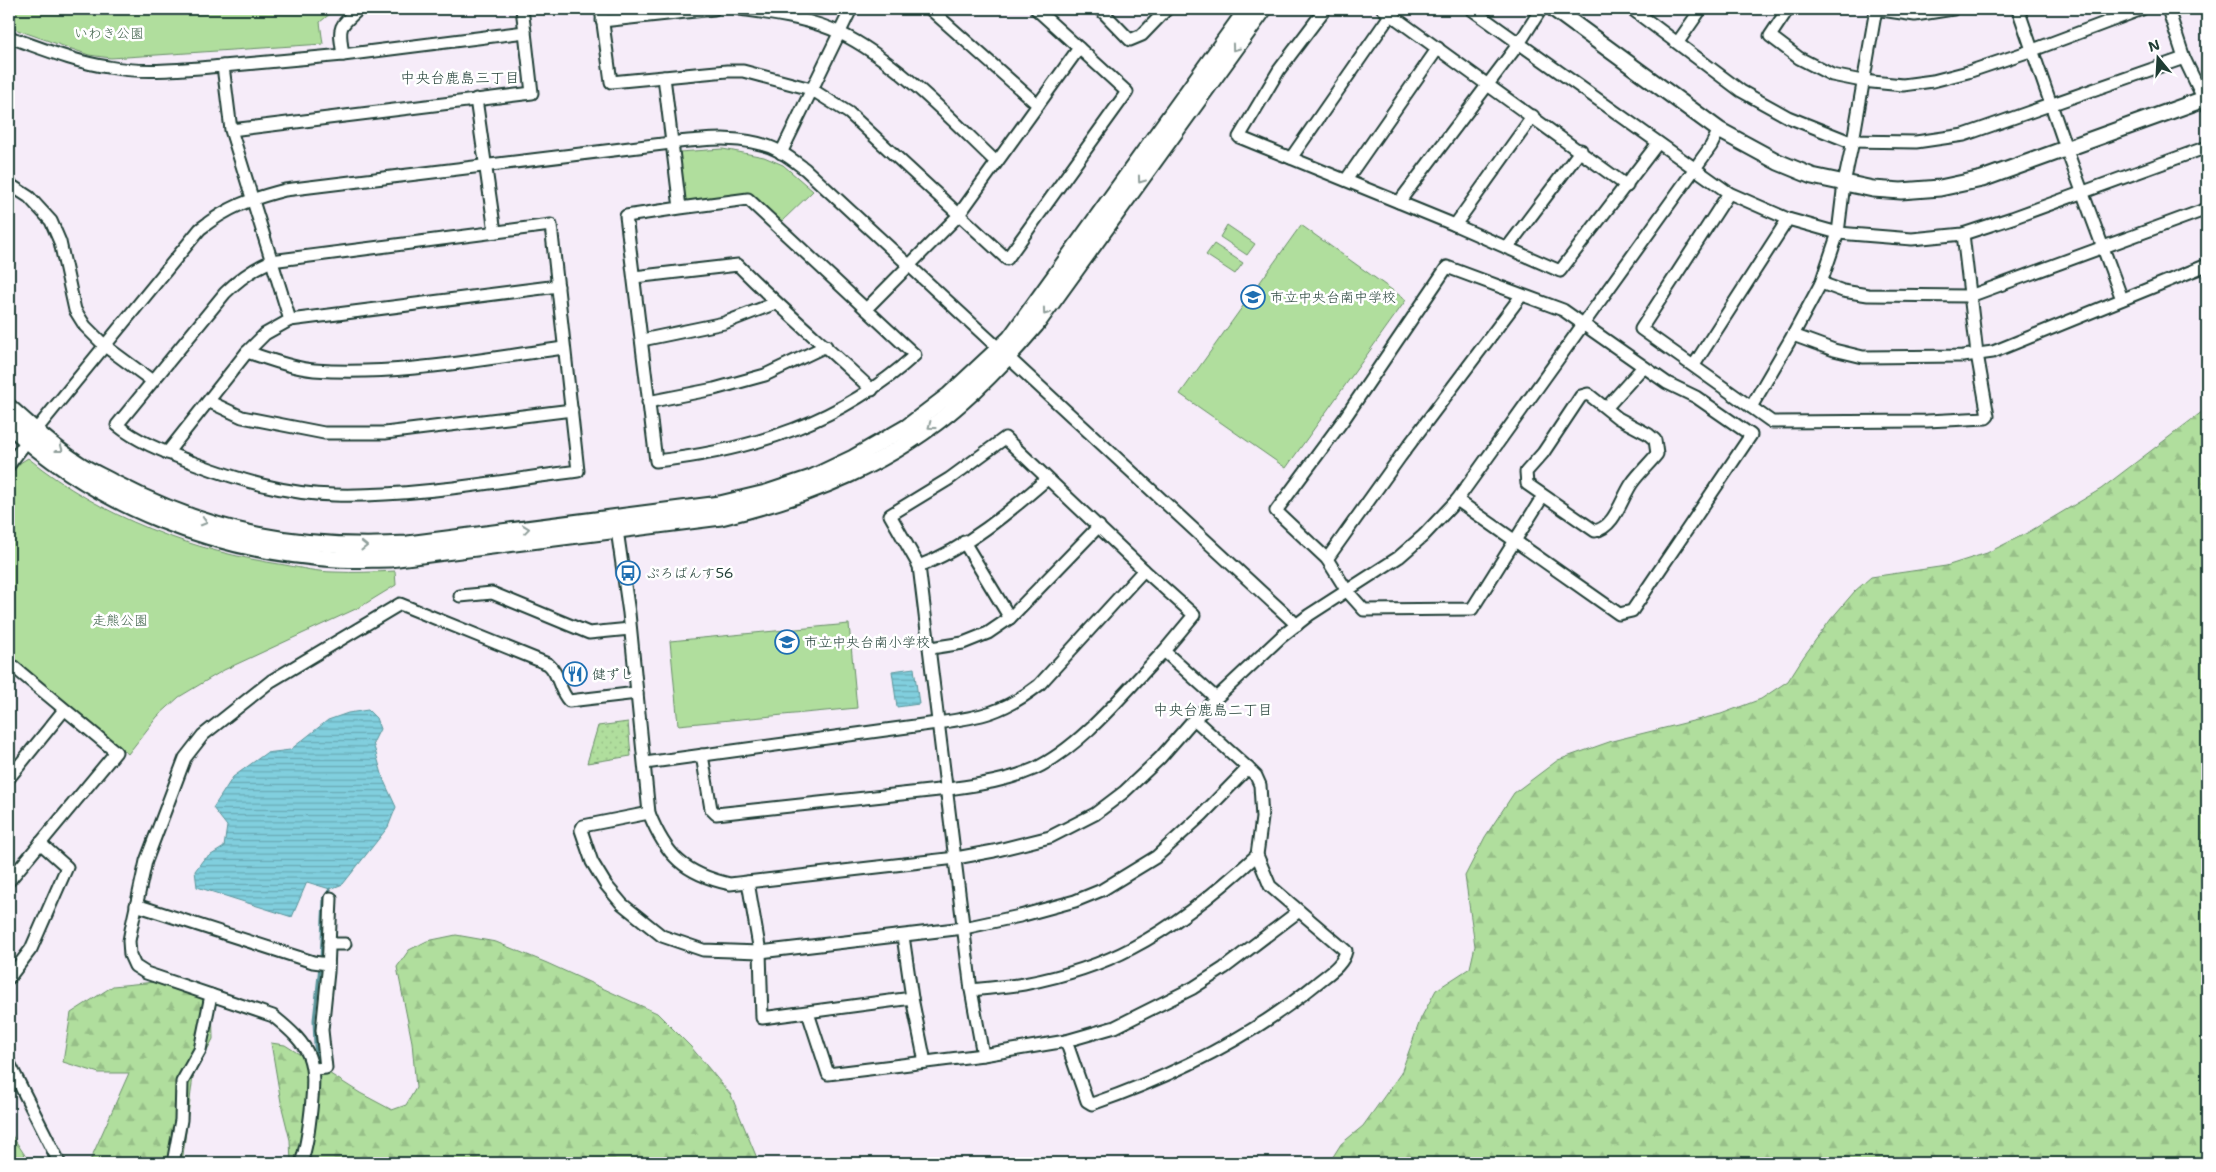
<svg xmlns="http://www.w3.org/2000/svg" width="2216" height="1172" viewBox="0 0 2216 1172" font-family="'Shantell Sans','Klee One',sans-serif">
<defs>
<pattern id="grass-dots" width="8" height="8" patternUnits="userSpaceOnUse" patternTransform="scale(1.25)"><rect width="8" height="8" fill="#b0de9d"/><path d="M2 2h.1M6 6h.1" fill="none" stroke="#97bf88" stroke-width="1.8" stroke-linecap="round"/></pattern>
<pattern id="forest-firs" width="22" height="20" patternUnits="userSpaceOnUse" patternTransform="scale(1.25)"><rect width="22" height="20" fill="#b0de9d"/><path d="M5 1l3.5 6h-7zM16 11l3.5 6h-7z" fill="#97bf88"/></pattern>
<pattern id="water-rules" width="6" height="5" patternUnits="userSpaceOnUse" patternTransform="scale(1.25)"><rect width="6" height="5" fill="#81cfde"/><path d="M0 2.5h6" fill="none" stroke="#69a9b5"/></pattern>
</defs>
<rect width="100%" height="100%" fill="#f6ecf9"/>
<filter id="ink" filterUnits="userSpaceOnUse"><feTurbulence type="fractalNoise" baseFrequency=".02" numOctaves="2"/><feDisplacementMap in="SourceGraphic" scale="10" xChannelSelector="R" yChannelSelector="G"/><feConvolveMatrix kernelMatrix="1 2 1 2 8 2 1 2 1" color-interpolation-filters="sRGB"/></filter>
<g filter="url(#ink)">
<path fill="url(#grass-dots)" stroke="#688e68" d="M 628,722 L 631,756 L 587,763 L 598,726 Z"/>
<g fill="url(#forest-firs)" stroke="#688e68">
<path d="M 2207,408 L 2207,1163 L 1329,1163 L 1341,1144 L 1363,1126 L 1401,1073 L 1421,1018 L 1436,990 L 1470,968 L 1475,946 L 1465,876 L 1485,837 L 1514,793 L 1558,760 L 1612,741 L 1721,714 L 1761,699 L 1788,681 L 1804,656 L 1831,619 L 1855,591 L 1871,577 L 1946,566 L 1987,553 L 2027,533 L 2101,489 Z"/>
<path d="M 456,935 L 496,942 L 547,963 L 657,1013 L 691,1047 L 731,1095 L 759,1163 L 291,1163 L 290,1140 L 282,1108 L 271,1043 L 285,1045 L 360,1093 L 392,1110 L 406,1105 L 416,1088 L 412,1042 L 397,967 L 409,950 L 427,941 Z"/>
<path d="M 155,982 L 212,996 L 213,1039 L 193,1076 L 182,1163 L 89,1163 L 129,1073 L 99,1073 L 63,1062 L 71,1013 L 113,986 Z"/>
<path d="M 9,1131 L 30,1163 L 9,1163 Z"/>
</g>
<g fill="#b0de9d" stroke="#688e68">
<path d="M 9,9 L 336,9 L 320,22 L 323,44 L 111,58 L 89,55 L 9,27 Z"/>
<path d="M 723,149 L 764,157 L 783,165 L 813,191 L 781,222 L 753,196 L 686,203 L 681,199 L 679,152 Z"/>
<path d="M 1227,225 L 1255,244 L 1247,255 L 1220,237 Z"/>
<path d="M 1301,225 L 1406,300 L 1286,468 L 1180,394 Z"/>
<path d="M 1214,244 L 1243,263 L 1235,274 L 1206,255 Z"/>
<path d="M 28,458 C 102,518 192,551 285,565 C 301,568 318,572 334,572 C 355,573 375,572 395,571 L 396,585 L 360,607 L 224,670 L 179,697 L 157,717 L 128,754 L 9,654 L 9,477 L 20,463 Z"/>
<path d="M 849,624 L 857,708 L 678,725 L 670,641 Z"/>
</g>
<g fill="url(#water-rules)" stroke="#5a959a">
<path d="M 914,668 L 919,704 L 897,707 L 892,671 Z"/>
<path d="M 368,710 L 376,718 L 380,729 L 373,743 L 384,781 L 396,807 L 388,827 L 343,884 L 330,889 L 307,882 L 292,917 L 197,887 L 195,871 L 203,860 L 224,847 L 227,826 L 213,808 L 233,777 L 266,753 L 290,750 L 328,720 L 348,713 Z"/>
</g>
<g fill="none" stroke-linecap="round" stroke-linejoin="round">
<g stroke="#5a959a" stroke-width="3">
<path d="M 321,959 L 324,898 L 330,889"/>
<path d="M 319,1066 L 315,1046 L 314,1020 L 320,966"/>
<path d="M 318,1093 L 319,1072"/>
<path d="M 308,1163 L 310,1152"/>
</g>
<g stroke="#1f3d34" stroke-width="15">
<g id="minor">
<path d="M 522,9 L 525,32"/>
<path d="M 601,9 L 611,82 L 727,71 L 743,71 L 811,89 L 849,113 L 1007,259 L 1127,92 L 1079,48 L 958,216 L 866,309"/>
<path d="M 740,9 C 773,14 809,18 840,33 C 896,60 951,119 996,162"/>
<path d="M 930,9 L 1038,105"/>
<path d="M 1036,9 L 1079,48"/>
<path d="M 1100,9 L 1130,40 L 1142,35 L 1167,9"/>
<path d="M 1325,9 L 1279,70 L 1239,137 L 1455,225 L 1560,271 L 1658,143"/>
<path d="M 1383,9 L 1627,186"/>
<path d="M 1471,9 L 1729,193 L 1788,219 L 1838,233 L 1912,239 L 1963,234 L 2012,218 L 2207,147"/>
<path d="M 1632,9 L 1741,91 L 1788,117 L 1848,141 L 1916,142 L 1964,135 L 2184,58"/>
<path d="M 1788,9 L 1770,36 L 1799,58 L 1832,75 L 1862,81 L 1903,85 L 1933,81 L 1968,72 L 2033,50 L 2142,9"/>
<path d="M 1875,9 L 1915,15 L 1953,9"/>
<path d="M 2018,9 L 2066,148 L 2122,299"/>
<path d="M 2168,9 L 2184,58 L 2207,106"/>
<path d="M 602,21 L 714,9"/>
<path d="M 9,37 C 41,48 74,62 108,67 C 145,74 185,69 223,66"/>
<path d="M 1678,42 L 1701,9"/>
<path d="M 343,55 C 339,27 337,28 359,9"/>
<path d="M 664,77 L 680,208 L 626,216 L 656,461 C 754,450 841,422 915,355 L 748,199 L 680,208"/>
<path d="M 476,99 L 495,232"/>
<path d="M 781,153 L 851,9"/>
<path d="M 1291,158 L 1391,14"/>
<path d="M 1346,180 L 1438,48"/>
<path d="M 9,184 L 29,197 L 51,221 L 60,242 L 75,310 L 85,326 L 105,346 L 151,380"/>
<path d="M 1729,193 L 1641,329 L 1772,422 L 1927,421 L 1986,418 L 1988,416 L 1977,354 L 1963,234"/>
<path d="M 1399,202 L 1520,42 L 1541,9"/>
<path d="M 551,225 L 578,471 C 498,481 415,497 334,495 C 285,494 239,480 194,463 C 168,453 139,443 117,425 L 225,293 C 239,279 253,269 271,261 Z"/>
<path d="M 1455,225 L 1533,116"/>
<path d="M 1507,248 L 1581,150"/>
<path d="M 634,277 L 738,265 C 781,309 828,348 872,390"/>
<path d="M 1821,283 L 1843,291 L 1868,295 L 1970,296 L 2207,209"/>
<path d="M 290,320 L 558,286"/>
<path d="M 1793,335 L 1834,350 L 1863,357 L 1963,356 L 1993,352 L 2207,265"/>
<path d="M 642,340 L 724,323 L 776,303"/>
<path d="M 247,352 C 269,359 292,368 314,370 C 397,376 482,359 564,348"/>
<path d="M 1694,365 L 1788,219"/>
<path d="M 1588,394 L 1618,418 L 1648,434 L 1655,440 L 1657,454 C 1649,464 1639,473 1632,483 C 1621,499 1615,527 1595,531 L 1527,484 L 1526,472 L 1543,453 L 1581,396 Z"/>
<path d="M 210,402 L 242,417 L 324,433 L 385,433 L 572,410"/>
<path d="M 648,402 L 714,389 L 765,375 L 826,346"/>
<path d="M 1607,407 L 1643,367"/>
<path d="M 1751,407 L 1793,335 L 1821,283 L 1838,233 L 1844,183 L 1853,141 L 1876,9"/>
<path d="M 167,453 L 247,352 L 265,334 L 290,320 L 231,130 L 223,66 L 343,55 L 525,32 L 532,93 L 231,130"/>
<path d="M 9,465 L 27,441 L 200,229 C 228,207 250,199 285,190 L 671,143 C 706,139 746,134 779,151 C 788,156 797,163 805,169 L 1297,625"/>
<path d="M 1457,500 L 1619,614 L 1632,611 L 1751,435 L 1696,397 L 1667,383 L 1563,310 L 1447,267 L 1344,419 L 1276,511 L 1327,559 L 1347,591 L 1364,610 L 1472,609 L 1543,496"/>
<path d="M 616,523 L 629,613 L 649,813 C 666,856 685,874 730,884 L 956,858 L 994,851 L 1050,837 L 1095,814 L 1124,792 L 1160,758 L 1194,719 L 1281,637 L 1309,615 L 1399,557 L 1423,536 L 1457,500 L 1711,146 L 1719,130"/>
<path d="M 964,542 L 1010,618"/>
<path d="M 1327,559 L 1400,457 L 1521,296"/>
<path d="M 919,566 C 967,548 1009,512 1047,479"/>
<path d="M 460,596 L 492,593 L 589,633 L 630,629"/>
<path d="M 931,648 L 963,643 L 988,633 L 1010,618 L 1099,526"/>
<path d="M 9,663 L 116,752 L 9,881"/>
<path d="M 702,755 L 711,809 L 716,814 L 948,789 C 976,785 1007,781 1034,769 C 1083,746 1126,690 1164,651"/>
<path d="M 645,763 L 937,723 C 981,717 1003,713 1039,685 L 1144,570"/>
<path d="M 9,778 L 64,710"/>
<path d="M 649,813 L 583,826 L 581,830 L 592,862 L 606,885 L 622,904 L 662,936 L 703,950 L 760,952 L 964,928 L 1020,916 L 1075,901 L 1102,890 L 1156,857 L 1202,815 L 1248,768 L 1194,719"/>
<path d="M 748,882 L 760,952 L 762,1018 L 912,998"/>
<path d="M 136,905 L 313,962 L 328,964"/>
<path d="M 903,936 L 912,998 L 925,1062"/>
<path d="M 329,944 L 345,944"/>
<path d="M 9,978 L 31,949 L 67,867 L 40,843"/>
<path d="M 971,990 C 989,988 1007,987 1024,984 C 1060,977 1100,965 1132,948 C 1178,924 1219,890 1257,855"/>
<path d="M 808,1013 L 828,1074 L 983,1055 L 1066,1041 L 1115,1027 L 1193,988 L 1224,968 L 1299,911"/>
<path d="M 1066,1041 L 1087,1101 L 1092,1104 C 1173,1076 1249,1039 1316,984 C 1326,975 1343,966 1346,951 L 1270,886 L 1257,855 L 1262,818 L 1260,785 L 1256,776 L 1248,768"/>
<path d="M 983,1055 L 971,990 L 919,566 L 890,515 L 949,479 L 1005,438 L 1144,570 L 1194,615 L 1164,651 L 1216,698"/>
<path d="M 9,1063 L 59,1162"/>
<path d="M 314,1069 L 326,1068 L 322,1030 L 328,972 L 331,898"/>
<path d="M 173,1163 L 181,1120 L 182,1082 L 200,1050 L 211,995"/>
<path d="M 301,1163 C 307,1146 309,1128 311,1110 C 316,1060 313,1048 273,1016 L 146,973 L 135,966 L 130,955 L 129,941 L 132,925 L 146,861 L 185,758 L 203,735 L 271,681 L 400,604 L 548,664 C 560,674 558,690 569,701 L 637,693"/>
</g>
</g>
<g stroke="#1f3d34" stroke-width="19">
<g id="tertiary">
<path d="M 1554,9 L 1719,130 L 1778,162 L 1812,176 L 1873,189 L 1901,191 L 1940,188 L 1982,179 L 2204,99"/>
<path d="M 9,407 C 31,427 54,448 79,464 C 91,472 104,477 116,484 C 212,534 300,550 408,544 L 720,504 L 766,493 L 811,478 L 853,458 L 907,427 L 949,395 L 1010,338 L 1247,9"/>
<path d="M 9,425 C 100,508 214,551 337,559 C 354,560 372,559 390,559 L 721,517 C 811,496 893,463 962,402 C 989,378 1013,352 1036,325 L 1264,9"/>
</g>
</g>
<use href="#minor" stroke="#fff" stroke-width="11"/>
<use href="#tertiary" stroke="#fff" stroke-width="15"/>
</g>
<defs><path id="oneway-chevron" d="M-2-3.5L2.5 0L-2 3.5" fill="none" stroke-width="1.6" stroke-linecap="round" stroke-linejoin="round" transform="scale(1.25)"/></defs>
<g stroke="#8f9e9a">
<use href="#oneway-chevron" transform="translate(1235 48) rotate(126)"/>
<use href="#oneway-chevron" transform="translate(1141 180) rotate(126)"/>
<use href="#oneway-chevron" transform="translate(1046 312) rotate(126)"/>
<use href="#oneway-chevron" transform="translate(931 426) rotate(144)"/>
<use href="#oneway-chevron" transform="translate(60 449) rotate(37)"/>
<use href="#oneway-chevron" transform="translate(204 522) rotate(16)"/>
<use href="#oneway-chevron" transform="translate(526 529) rotate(-7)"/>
<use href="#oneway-chevron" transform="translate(364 546) rotate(1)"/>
</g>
</g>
<defs>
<g id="school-ring" transform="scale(1.25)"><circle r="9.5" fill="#fff" stroke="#1f6fb2" stroke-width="1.5"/><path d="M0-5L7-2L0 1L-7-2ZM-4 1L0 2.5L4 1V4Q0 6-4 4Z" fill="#1f6fb2"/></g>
<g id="bus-ring" transform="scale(1.25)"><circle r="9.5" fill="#fff" stroke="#1f6fb2" stroke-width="1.5"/><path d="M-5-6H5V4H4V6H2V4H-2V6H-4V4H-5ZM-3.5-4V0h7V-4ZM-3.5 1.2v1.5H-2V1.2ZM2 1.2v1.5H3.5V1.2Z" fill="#1f6fb2"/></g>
<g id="restaurant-ring" transform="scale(1.25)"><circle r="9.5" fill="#fff" stroke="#1f6fb2" stroke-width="1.5"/><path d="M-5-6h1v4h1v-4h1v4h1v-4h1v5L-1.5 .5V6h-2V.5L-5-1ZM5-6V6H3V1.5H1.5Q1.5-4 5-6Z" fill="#1f6fb2"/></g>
</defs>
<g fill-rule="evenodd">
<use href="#school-ring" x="1253" y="297"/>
<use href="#bus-ring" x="628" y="573"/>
<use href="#school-ring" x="787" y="642"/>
<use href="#restaurant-ring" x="575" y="674"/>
</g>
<g text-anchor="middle" stroke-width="5" stroke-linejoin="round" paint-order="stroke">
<g font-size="14" fill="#43654e" stroke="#fff">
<text x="109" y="38">いわき公園</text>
<text x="120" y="625">走熊公園</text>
</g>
<g font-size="14" fill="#1f3d34" stroke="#fff" text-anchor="start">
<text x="1270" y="302">市立中央台南中学校</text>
<text x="646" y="578">ぷろばんす56</text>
<text x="804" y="647">市立中央台南小学校</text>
<text x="592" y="679">健ずし</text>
</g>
<g font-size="15" fill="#1f3d34" stroke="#fff">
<text x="460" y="83">中央台鹿島三丁目</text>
<text x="1213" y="715">中央台鹿島二丁目</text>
</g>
</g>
<rect width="2216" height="1172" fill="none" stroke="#fff" stroke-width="30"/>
<rect x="15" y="15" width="2186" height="1142" fill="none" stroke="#1f3d34" stroke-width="2" filter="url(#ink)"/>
<g transform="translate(2158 58) rotate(342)" stroke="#ffffff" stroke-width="4" paint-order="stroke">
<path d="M0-4L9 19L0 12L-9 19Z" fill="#1f3d34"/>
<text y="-8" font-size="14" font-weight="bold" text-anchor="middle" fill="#1f3d34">N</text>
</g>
</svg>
